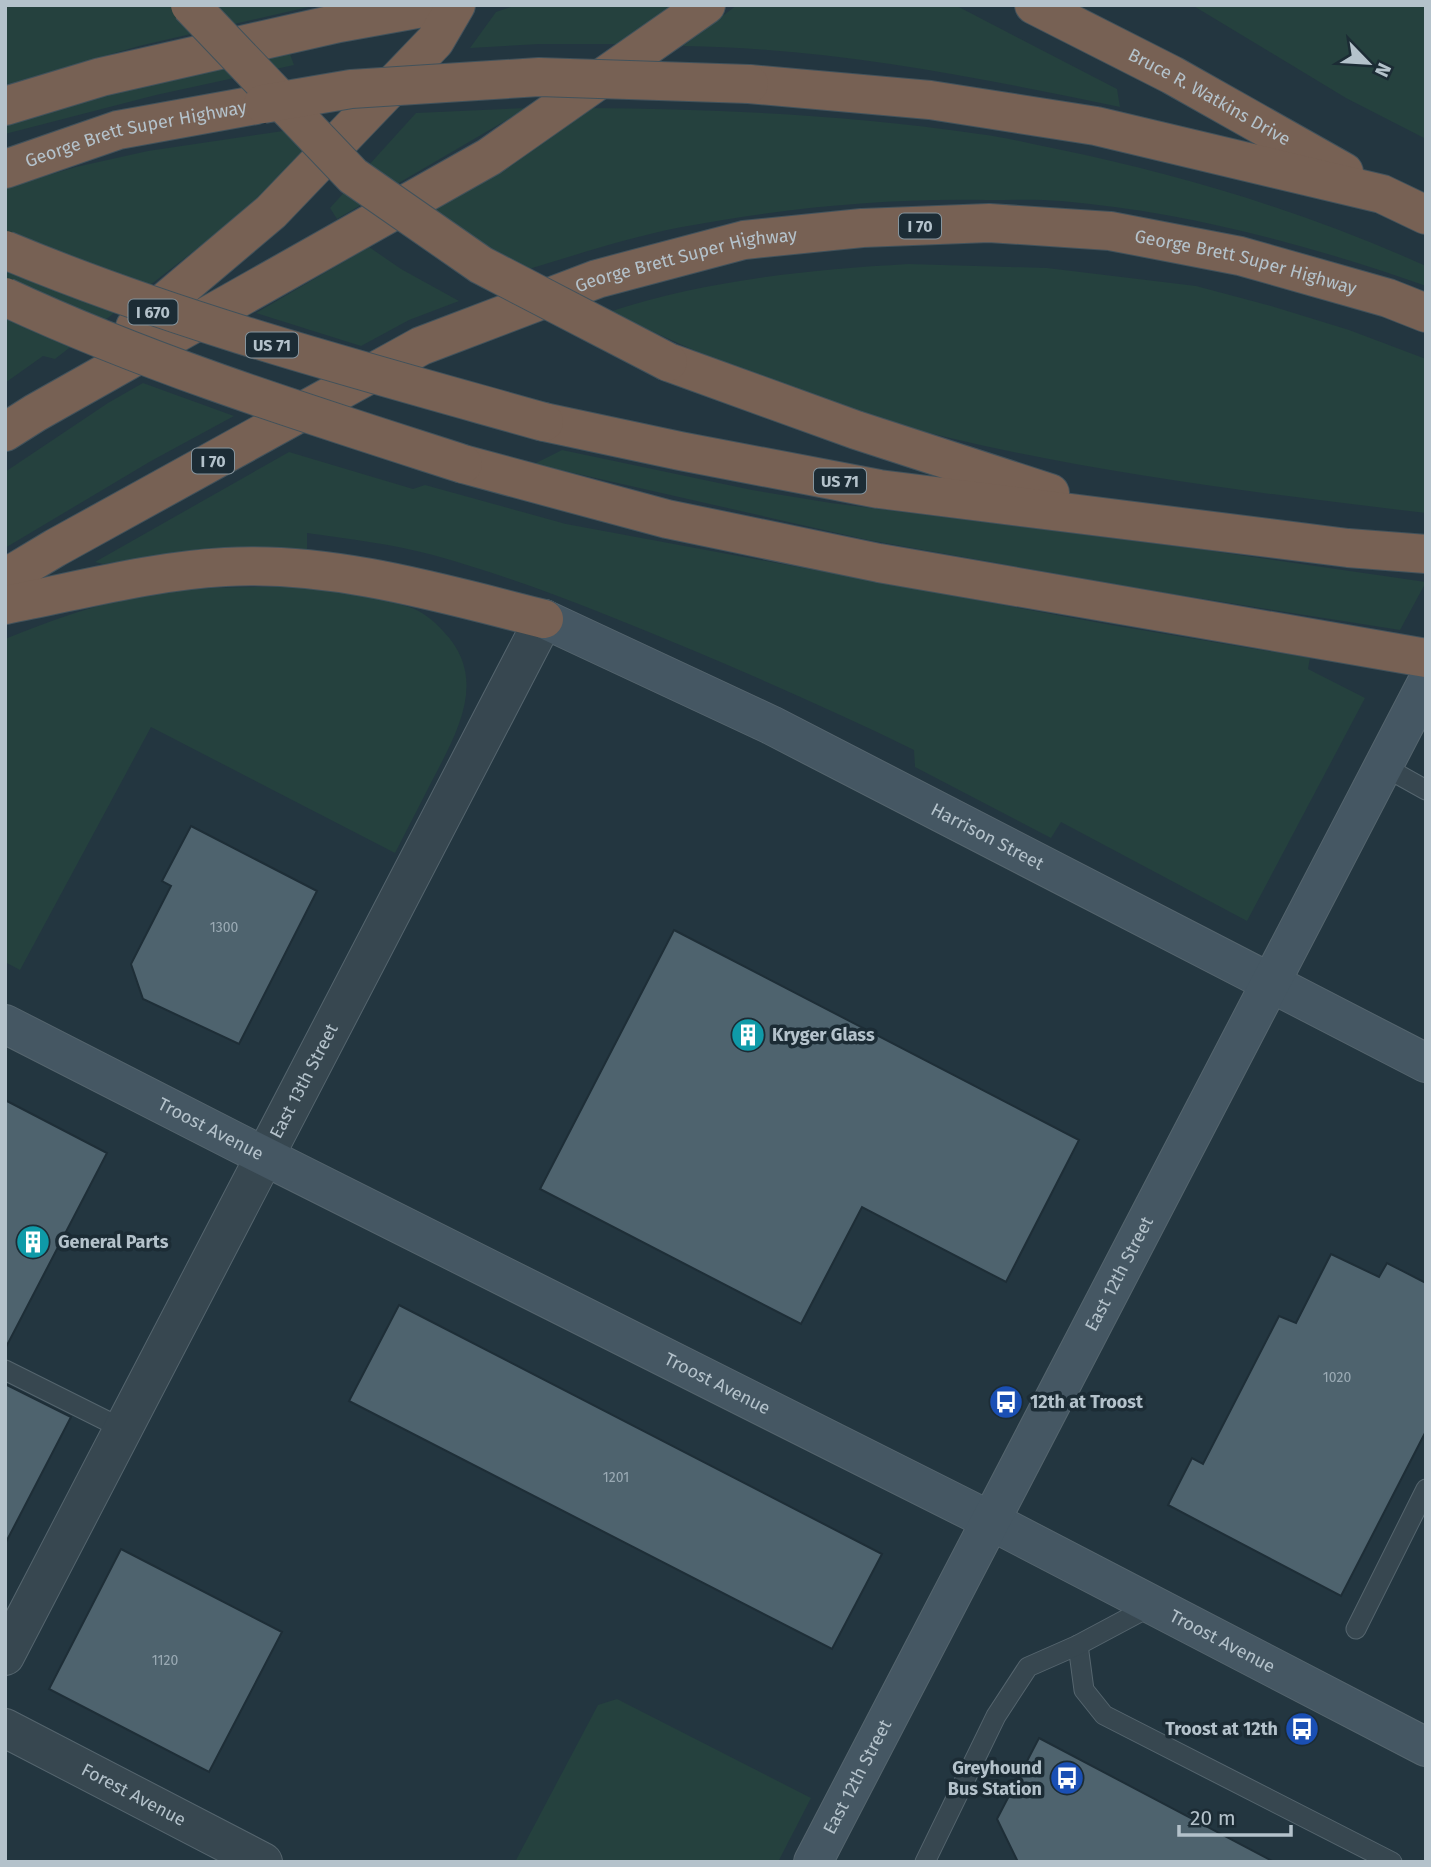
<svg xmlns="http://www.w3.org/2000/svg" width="1431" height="1867" viewBox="0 0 1431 1867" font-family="'Fira Sans',sans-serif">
<rect width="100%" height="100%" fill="#233640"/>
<g fill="#25413e">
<path d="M 5,5 L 317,5 L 139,46 L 5,85 Z"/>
<path d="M 517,5 L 677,5 L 622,44 L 539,44 L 470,48 L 496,12 Z"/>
<path d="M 737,5 L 955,5 L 1117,89 L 1120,107 C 976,77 830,48 683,46 Z"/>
<path d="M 1192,5 L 1426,5 L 1426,139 L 1346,98 Z"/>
<path d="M 290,54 L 294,65 L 156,95 L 5,134 L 5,123 L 199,69 Z"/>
<path d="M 527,108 L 337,219 L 330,208 L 416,113 Z"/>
<path d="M 588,108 C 718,109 850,115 979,134 C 1005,137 1031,144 1057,149 C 1184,175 1308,213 1426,266 L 1426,286 C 1307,244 1186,212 1061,201 C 1037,199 1012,200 987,200 C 885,198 783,208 682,227 C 630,237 579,254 529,269 L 475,239 L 427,208 Z"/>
<path d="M 331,124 L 260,197 L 221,230 L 55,359 L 43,356 L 5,383 L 5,188 L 76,167 L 148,151 Z"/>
<path d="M 369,247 L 401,269 L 459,301 L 409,320 L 361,346 L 256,313 Z"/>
<path d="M 908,264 L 1047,268 L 1196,286 L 1271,306 L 1349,330 L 1426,359 L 1426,513 C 1239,491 1050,468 868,417 C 781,392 692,349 609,312 C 706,280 806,270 908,264 Z"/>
<path d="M 143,383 L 234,416 L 151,461 L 5,548 L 5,472 L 108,403 Z"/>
<path d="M 562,450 L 752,490 L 831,503 L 1205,550 L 1426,582 L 1400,630 L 1154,591 L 868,540 L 534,464 Z"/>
<path d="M 289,452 L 413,489 L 425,485 L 566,524 L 1111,625 L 1310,658 L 1308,669 L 1365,698 L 1247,921 L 1061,822 L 1051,838 L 915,767 L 914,750 C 843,715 770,683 697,652 C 610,616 523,580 433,555 C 392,544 350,539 307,533 L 307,554 L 188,552 L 103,564 L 95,562 Z"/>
<path d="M 304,587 C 339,593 375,596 409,607 C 422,611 434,621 443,631 C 488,677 459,729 434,777 C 421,802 408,828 395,853 L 151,727 L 20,970 L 5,962 L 5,639 C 52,620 99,603 149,594 C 200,586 252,587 304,587 Z"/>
<path d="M 617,1699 L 811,1798 L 778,1862 L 515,1862 L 598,1705 Z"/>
</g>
<g fill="#4e636e" stroke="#1e2e37" stroke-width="2">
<path d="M 191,826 L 317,891 L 239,1044 L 143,999 L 131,964 L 171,886 L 162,881 Z"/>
<path d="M 674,930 L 1079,1140 L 1006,1282 L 862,1207 L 801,1324 L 540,1189 Z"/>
<path d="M 5,1100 L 107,1153 L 5,1349 Z"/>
<path d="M 1331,1254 L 1379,1277 L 1387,1263 L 1426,1283 L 1426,1431 L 1341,1596 L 1168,1505 L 1192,1458 L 1203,1464 L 1279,1316 L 1296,1323 Z"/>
<path d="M 399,1305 L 882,1554 L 832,1649 L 349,1401 Z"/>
<path d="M 5,1384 L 71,1417 L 5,1544 Z"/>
<path d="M 121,1549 L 282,1632 L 209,1772 L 49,1689 Z"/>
<path d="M 1039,1738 L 1274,1862 L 1018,1862 L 997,1819 Z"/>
</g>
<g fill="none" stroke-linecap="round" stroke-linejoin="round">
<g stroke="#55656e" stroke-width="21">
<g id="lane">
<path d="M 1383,766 L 1426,790"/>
<path d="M 5,1370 L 123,1429"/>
<path d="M 1356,1629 L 1426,1489"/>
<path d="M 1078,1645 L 1084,1690 L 1104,1715 L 1392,1862"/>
<path d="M 925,1862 L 996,1716 L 1028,1667 L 1078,1645 L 1153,1605"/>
</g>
</g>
<g stroke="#55656e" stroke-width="40">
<g id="street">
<path id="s1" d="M 5,1656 L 544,619"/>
<path id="s2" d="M 5,1728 L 263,1862"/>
</g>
</g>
<g stroke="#55656e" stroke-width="40">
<g id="secondary">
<path id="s3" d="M 544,619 L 771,725 L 1426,1063"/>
<path id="s4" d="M 5,1024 L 236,1142 L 989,1520 L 1426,1747"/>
<path id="s5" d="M 813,1862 L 1426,684"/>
</g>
</g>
<g stroke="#42525b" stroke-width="40">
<g id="highway">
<path id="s6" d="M 1034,5 L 1172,75 L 1344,172"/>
<path d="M 749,84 L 930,100 L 1096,126 L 1382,194 L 1426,215"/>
<path d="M 5,106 L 101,77 L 339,23 L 439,5"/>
<path id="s7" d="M 5,169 L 118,130 L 256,105"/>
<path d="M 135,327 L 271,212 L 435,41 L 456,5"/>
<path d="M 668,362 L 856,430 L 1050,493"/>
<path d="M 544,422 L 680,451 L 879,489 L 1348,548 L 1426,554"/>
<path d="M 5,432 L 35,413 L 489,157 L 706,5"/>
<path d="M 463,464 L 667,519 L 879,563 L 1426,658"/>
<path id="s8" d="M 5,578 L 55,548 L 421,346 L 597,279 L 744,240 L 862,228 L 989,223 L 1110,231 L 1240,256 L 1388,298 L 1426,313"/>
<path d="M 5,605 C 78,591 151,571 225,567 C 332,561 441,593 544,619"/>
</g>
</g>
<use href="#lane" stroke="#374750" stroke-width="19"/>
<use href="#street" stroke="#374750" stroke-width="38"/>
<use href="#secondary" stroke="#455763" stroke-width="38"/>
<use href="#highway" stroke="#776154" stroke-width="38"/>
<g stroke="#42525b" stroke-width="40" stroke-linecap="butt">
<g id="highway-bridge">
<path d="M 190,5 L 353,176 L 481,265 L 668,362"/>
<path d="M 263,104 L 351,89 L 539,77 L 749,84"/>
<path d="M 5,250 C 180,323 363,371 544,422"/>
<path d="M 5,297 C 153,366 308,414 463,464"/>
</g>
</g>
<use href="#highway-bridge" stroke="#776154" stroke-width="38"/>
</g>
<defs>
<g id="building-disc" transform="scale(1.75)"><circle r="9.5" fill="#0f9aa8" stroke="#1c2c35"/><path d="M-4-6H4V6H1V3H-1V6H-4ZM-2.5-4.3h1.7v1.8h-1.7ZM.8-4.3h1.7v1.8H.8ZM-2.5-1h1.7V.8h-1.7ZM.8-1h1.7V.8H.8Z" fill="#fff"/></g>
<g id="bus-disc" transform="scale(1.75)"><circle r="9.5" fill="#1a4fb4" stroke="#1c2c35"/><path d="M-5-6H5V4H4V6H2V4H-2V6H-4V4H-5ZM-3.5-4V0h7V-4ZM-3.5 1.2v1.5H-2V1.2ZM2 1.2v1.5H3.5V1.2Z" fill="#fff"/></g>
</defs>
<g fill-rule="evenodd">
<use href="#building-disc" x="748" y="1035"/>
<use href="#building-disc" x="33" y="1242"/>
<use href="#bus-disc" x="1006" y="1402"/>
<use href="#bus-disc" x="1302" y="1729"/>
<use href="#bus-disc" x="1067" y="1778"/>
</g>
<g text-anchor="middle" stroke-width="7" stroke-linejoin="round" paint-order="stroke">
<g font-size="14" fill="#9aaab4">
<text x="224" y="932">1300</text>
<text x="1337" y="1382">1020</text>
<text x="616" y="1482">1201</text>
<text x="165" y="1665">1120</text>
</g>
<g fill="#1c2c35" stroke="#86959e" stroke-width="2">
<rect x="899" y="213.5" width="42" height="25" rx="5"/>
<rect x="128.5" y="299.5" width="49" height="25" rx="5"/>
<rect x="246" y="332.5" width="52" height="25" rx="5"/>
<rect x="192" y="448.5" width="42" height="25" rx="5"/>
<rect x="814" y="468.5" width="52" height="25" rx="5"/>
</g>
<g font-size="16" font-weight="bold" fill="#b4c2cb">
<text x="920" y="232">I 70</text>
<text x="153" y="318">I 670</text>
<text x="272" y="351">US 71</text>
<text x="213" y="467">I 70</text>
<text x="840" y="487">US 71</text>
</g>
<g font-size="18" fill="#b4c2cb" stroke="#1c2c35">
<text dy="6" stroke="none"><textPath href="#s6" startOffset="198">Bruce R. Watkins Drive</textPath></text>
<text dy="6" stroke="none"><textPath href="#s7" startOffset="136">George Brett Super Highway</textPath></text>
<text dy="6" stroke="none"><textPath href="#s8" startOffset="756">George Brett Super Highway</textPath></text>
<text dy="6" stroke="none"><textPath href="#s8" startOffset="1323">George Brett Super Highway</textPath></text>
<text dy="6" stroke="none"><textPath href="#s3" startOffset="494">Harrison Street</textPath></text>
<text dy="6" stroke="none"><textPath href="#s1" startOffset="648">East 13th Street</textPath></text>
<text dy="6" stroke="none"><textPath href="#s4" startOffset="231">Troost Avenue</textPath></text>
<text dy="6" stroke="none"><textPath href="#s5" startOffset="663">East 12th Street</textPath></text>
<text dy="6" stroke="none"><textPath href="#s4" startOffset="798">Troost Avenue</textPath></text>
<text dy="6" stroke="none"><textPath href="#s4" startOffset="1365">Troost Avenue</textPath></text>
<text dy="6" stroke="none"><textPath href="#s5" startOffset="96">East 12th Street</textPath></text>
<text dy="6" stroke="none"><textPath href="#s2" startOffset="145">Forest Avenue</textPath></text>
</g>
<g font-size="18" font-weight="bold" fill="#b4c2cb" stroke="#1c2c35" text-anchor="start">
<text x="772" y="1041">Kryger Glass</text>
<text x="58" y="1248">General Parts</text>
<text x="1030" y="1408">12th at Troost</text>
<text x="1278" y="1735" text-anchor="end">Troost at 12th</text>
<text x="1042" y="1774" text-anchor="end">Greyhound<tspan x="1042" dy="21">Bus Station</tspan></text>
</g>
</g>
<rect width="1431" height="1867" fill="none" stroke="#b4c2cb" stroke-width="14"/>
<g transform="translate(1368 63) rotate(115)" stroke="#1c2c35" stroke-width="5" paint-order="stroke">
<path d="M0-5L12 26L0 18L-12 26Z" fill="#b4c2cb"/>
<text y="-10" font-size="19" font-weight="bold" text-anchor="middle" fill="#b4c2cb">N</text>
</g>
<path d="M1179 1825v10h112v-10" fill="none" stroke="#b4c2cb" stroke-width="3.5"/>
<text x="1190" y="1825" font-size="21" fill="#b4c2cb" stroke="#1c2c35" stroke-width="5" paint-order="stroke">20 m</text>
</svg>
